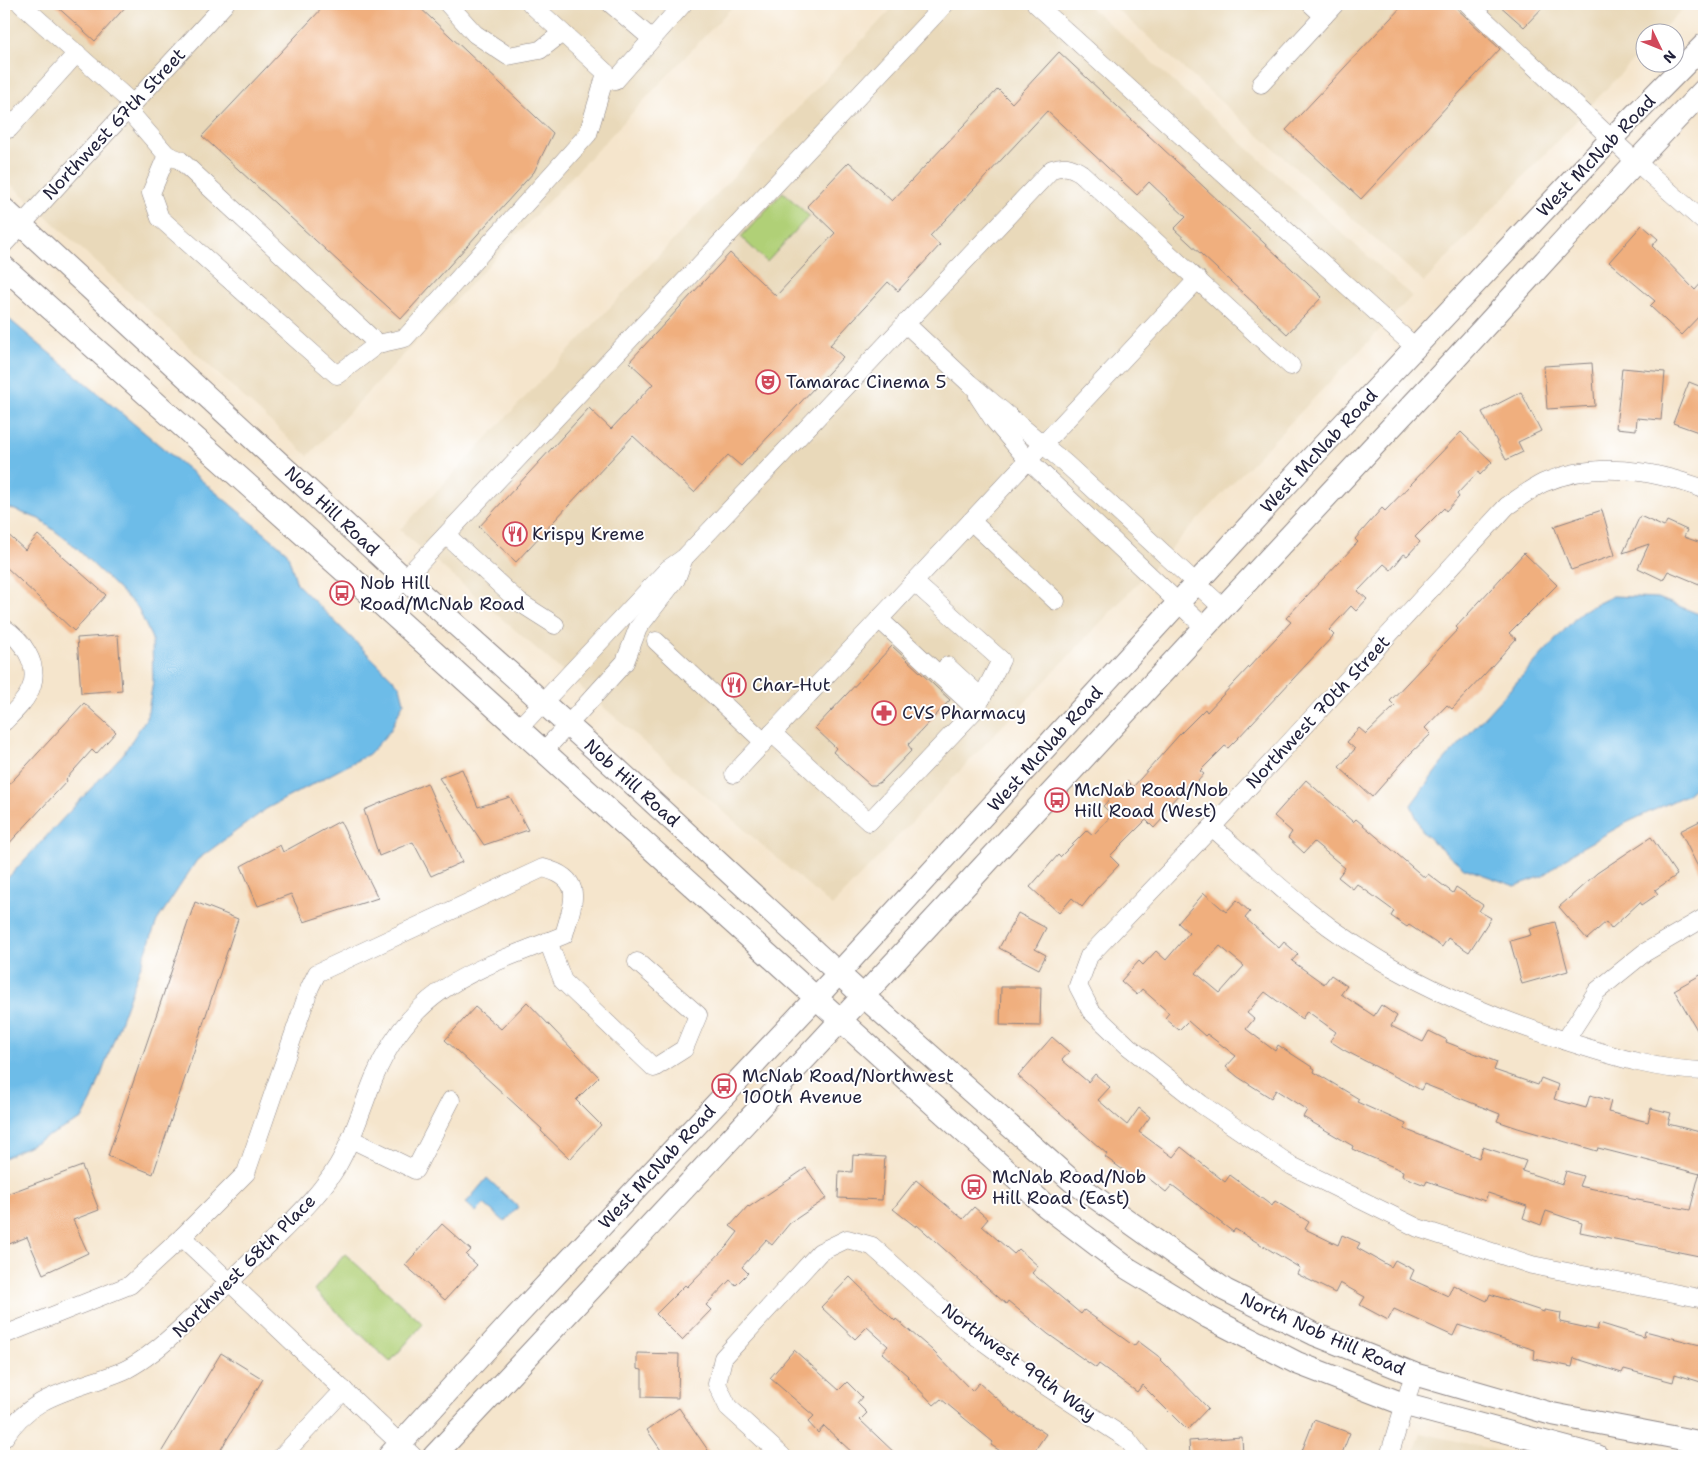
<svg xmlns="http://www.w3.org/2000/svg" width="1708" height="1460" viewBox="0 0 1708 1460" font-family="'Shantell Sans',sans-serif">
<rect width="100%" height="100%" fill="#fff"/>
<filter id="ink" filterUnits="userSpaceOnUse"><feTurbulence type="fractalNoise" baseFrequency=".02" numOctaves="2"/><feDisplacementMap in="SourceGraphic" scale="10" xChannelSelector="R" yChannelSelector="G"/><feConvolveMatrix kernelMatrix="1 2 1 2 8 2 1 2 1" color-interpolation-filters="sRGB"/></filter>
<filter id="wash" filterUnits="userSpaceOnUse"><feTurbulence type="fractalNoise" baseFrequency=".0096" numOctaves="4" result="noise"/><feDisplacementMap in="SourceGraphic" scale="20" xChannelSelector="R" yChannelSelector="G"/><feGaussianBlur stdDeviation="1.12" result="paint"/><feColorMatrix in="noise" values="0 0 0 0 0 0 0 0 0 0 0 0 0 0 0 0 0 1.4 0 .05"/><feComposite in="paint" operator="in"/></filter>
<g filter="url(#wash)">
<rect width="100%" height="100%" fill="#f5e5cc"/>
<g fill="#e9d9ba">
<path d="M 4,4 L 735,4 L 308,456 L 4,178 Z"/>
<path d="M 896,4 L 1087,4 L 1412,296 L 1224,492 L 832,906 L 400,530 Z"/>
<path d="M 1111,4 L 1687,4 L 1660,32 L 1646,32 L 1645,48 L 1424,282 Z"/>
<path d="M 1421,1433 L 1521,1456 L 1413,1456 Z"/>
</g>
<g fill="#b0d077" stroke="#697959">
<path d="M 783,192 L 809,216 L 767,262 L 741,237 Z"/>
<path d="M 345,1254 L 423,1324 L 390,1362 L 314,1290 Z"/>
</g>
<g fill="#6dbce8" stroke="#486f92">
<path d="M 4,315 L 287,552 L 297,584 L 400,686 L 404,702 L 390,731 L 369,754 L 266,809 L 197,860 L 157,921 L 92,1100 L 82,1119 L 4,1158 L 4,882 L 123,754 L 147,717 L 153,682 L 152,639 L 138,608 L 71,543 L 39,519 L 4,506 Z"/>
<path d="M 1613,596 L 1658,598 L 1704,616 L 1704,779 L 1686,795 L 1626,823 L 1577,850 L 1543,876 L 1515,886 L 1464,868 L 1423,833 L 1411,805 L 1442,763 L 1582,611 Z"/>
<path d="M 487,1178 L 518,1207 L 505,1222 L 484,1204 L 476,1212 L 466,1203 Z"/>
</g>
<g id="blocks">
<g fill="#f0af7e" fill-rule="evenodd">
<path d="M 54,4 L 128,4 L 95,41 Z"/>
<path d="M 326,4 L 416,4 L 553,133 L 534,172 L 401,319 L 202,136 Z"/>
<path d="M 1404,4 L 1452,4 L 1500,49 L 1361,199 L 1286,130 Z"/>
<path d="M 1498,4 L 1546,4 L 1524,27 Z"/>
<path d="M 1059,52 L 1322,297 L 1287,334 L 1174,229 L 1186,217 L 1149,182 L 1137,195 L 1047,111 L 930,236 L 940,245 L 898,291 L 888,282 L 830,345 L 843,357 L 741,466 L 728,455 L 694,492 L 633,436 L 516,562 L 479,527 L 589,408 L 611,429 L 653,384 L 629,362 L 730,253 L 776,296 L 835,233 L 807,206 L 849,162 L 892,201 L 998,89 L 1012,103 Z"/>
<path d="M 1642,225 L 1658,239 L 1652,246 L 1695,290 L 1704,280 L 1704,311 L 1681,335 L 1650,306 L 1655,301 L 1609,262 Z"/>
<path d="M 1592,363 L 1595,406 L 1547,409 L 1544,366 Z"/>
<path d="M 1622,368 L 1665,372 L 1661,420 L 1637,418 L 1636,430 L 1616,428 Z"/>
<path d="M 1689,382 L 1704,388 L 1704,434 L 1673,423 Z"/>
<path d="M 1521,392 L 1541,431 L 1518,442 L 1523,452 L 1506,460 L 1482,412 Z"/>
<path d="M 1461,432 L 1492,462 L 1480,475 L 1478,472 L 1457,494 L 1459,497 L 1446,511 L 1444,508 L 1415,537 L 1420,542 L 1407,556 L 1404,554 L 1391,570 L 1384,564 L 1358,591 L 1367,599 L 1356,611 L 1351,606 L 1329,630 L 1334,635 L 1238,738 L 1228,748 L 1225,746 L 1200,771 L 1204,774 L 1192,788 L 1188,784 L 1161,814 L 1164,817 L 1154,828 L 1146,820 L 1110,856 L 1119,865 L 1096,889 L 1082,907 L 1072,898 L 1059,913 L 1030,887 L 1058,855 L 1060,857 L 1087,830 L 1093,835 L 1112,815 L 1103,806 L 1127,781 L 1133,787 L 1180,734 L 1205,709 L 1207,712 L 1291,622 L 1286,618 L 1358,542 L 1355,539 L 1382,508 L 1385,511 Z"/>
<path d="M 1602,510 L 1615,555 L 1571,570 L 1554,526 Z"/>
<path d="M 1640,516 L 1664,527 L 1667,521 L 1687,530 L 1684,537 L 1704,544 L 1704,586 L 1668,571 L 1663,580 L 1638,568 L 1649,544 L 1623,553 Z"/>
<path d="M 4,531 L 25,550 L 38,535 L 106,595 L 74,631 L 4,565 Z"/>
<path d="M 1524,553 L 1557,585 L 1509,633 L 1516,639 L 1484,675 L 1452,709 L 1447,705 L 1425,728 L 1431,734 L 1410,754 L 1372,797 L 1339,767 L 1355,749 L 1347,742 L 1359,728 L 1366,734 L 1395,706 L 1390,701 L 1458,629 L 1456,627 Z"/>
<path d="M 118,635 L 122,690 L 81,693 L 77,638 Z"/>
<path d="M 892,646 L 950,700 L 908,745 L 912,750 L 882,781 L 875,785 L 870,785 L 833,752 L 836,748 L 815,728 Z"/>
<path d="M 84,703 L 116,732 L 96,754 L 92,750 L 66,779 L 67,781 L 4,849 L 4,790 Z"/>
<path d="M 462,769 L 478,807 L 510,797 L 528,830 L 484,845 L 439,778 Z"/>
<path d="M 1306,780 L 1353,822 L 1356,819 L 1425,878 L 1428,874 L 1453,893 L 1456,887 L 1483,905 L 1479,911 L 1491,918 L 1469,952 L 1448,938 L 1442,947 L 1409,925 L 1407,927 L 1391,916 L 1394,911 L 1357,884 L 1353,889 L 1338,877 L 1345,868 L 1314,842 L 1304,853 L 1288,838 L 1292,832 L 1274,816 Z"/>
<path d="M 427,783 L 462,862 L 431,876 L 413,842 L 379,856 L 364,810 Z"/>
<path d="M 1704,819 L 1704,879 L 1680,831 Z"/>
<path d="M 340,821 L 378,898 L 304,922 L 291,894 L 258,906 L 241,866 L 280,845 L 283,852 Z"/>
<path d="M 1651,837 L 1677,875 L 1655,890 L 1658,894 L 1642,905 L 1640,902 L 1611,929 L 1606,922 L 1587,939 L 1559,907 L 1597,873 Z"/>
<path d="M 1204,893 L 1226,912 L 1237,900 L 1250,912 L 1245,918 L 1279,948 L 1284,942 L 1298,954 L 1292,961 L 1324,984 L 1331,975 L 1347,986 L 1341,994 L 1374,1016 L 1381,1005 L 1397,1016 L 1391,1026 L 1423,1042 L 1429,1031 L 1447,1040 L 1446,1042 L 1497,1062 L 1494,1070 L 1538,1085 L 1541,1078 L 1559,1085 L 1554,1099 L 1586,1108 L 1590,1095 L 1611,1101 L 1608,1112 L 1648,1122 L 1651,1108 L 1671,1113 L 1668,1124 L 1704,1133 L 1704,1257 L 1580,1232 L 1582,1223 L 1546,1211 L 1541,1225 L 1523,1218 L 1527,1206 L 1488,1193 L 1485,1201 L 1427,1181 L 1425,1185 L 1402,1176 L 1403,1171 L 1352,1149 L 1353,1146 L 1303,1117 L 1307,1110 L 1276,1090 L 1271,1098 L 1238,1077 L 1226,1067 L 1236,1056 L 1207,1034 L 1205,1036 L 1188,1021 L 1179,1030 L 1165,1018 L 1169,1013 L 1142,989 L 1137,995 L 1121,981 L 1139,961 L 1143,965 L 1156,951 L 1166,960 L 1189,933 L 1178,923 ZM 1220,946 L 1244,966 L 1220,993 L 1196,973 ZM 1265,992 L 1302,1019 L 1307,1011 L 1336,1032 L 1330,1041 L 1344,1050 L 1421,1090 L 1424,1084 L 1500,1114 L 1497,1121 L 1518,1128 L 1597,1151 L 1598,1148 L 1704,1175 L 1699,1175 L 1690,1210 L 1627,1198 L 1628,1196 L 1579,1186 L 1583,1176 L 1566,1171 L 1562,1184 L 1522,1171 L 1526,1161 L 1483,1147 L 1479,1158 L 1404,1129 L 1406,1124 L 1357,1102 L 1359,1099 L 1314,1072 L 1315,1069 L 1278,1045 L 1275,1051 L 1246,1029 L 1254,1019 L 1247,1013 Z"/>
<path d="M 195,902 L 238,919 L 153,1174 L 108,1156 Z"/>
<path d="M 1018,913 L 1046,928 L 1035,949 L 1046,955 L 1039,969 L 999,948 Z"/>
<path d="M 1555,922 L 1568,971 L 1522,984 L 1510,941 L 1531,935 L 1529,929 Z"/>
<path d="M 1704,973 L 1704,1042 L 1674,990 Z"/>
<path d="M 1001,987 L 1041,987 L 1040,1026 L 1000,1025 Z"/>
<path d="M 527,1002 L 599,1077 L 576,1100 L 601,1125 L 570,1159 L 541,1131 L 542,1129 L 445,1040 L 475,1007 L 501,1029 Z"/>
<path d="M 1052,1037 L 1069,1052 L 1062,1060 L 1088,1082 L 1095,1074 L 1110,1087 L 1098,1100 L 1127,1125 L 1139,1108 L 1150,1117 L 1139,1132 L 1173,1157 L 1181,1147 L 1225,1182 L 1230,1175 L 1272,1206 L 1275,1201 L 1309,1222 L 1305,1229 L 1338,1245 L 1342,1235 L 1360,1243 L 1357,1248 L 1391,1267 L 1395,1260 L 1414,1270 L 1410,1279 L 1448,1296 L 1453,1285 L 1487,1301 L 1490,1294 L 1544,1312 L 1544,1310 L 1561,1313 L 1560,1322 L 1597,1330 L 1599,1323 L 1644,1337 L 1645,1331 L 1704,1346 L 1704,1383 L 1675,1374 L 1673,1382 L 1624,1369 L 1622,1373 L 1574,1358 L 1572,1367 L 1534,1359 L 1535,1350 L 1458,1325 L 1453,1336 L 1394,1309 L 1388,1320 L 1360,1305 L 1365,1297 L 1340,1283 L 1335,1293 L 1297,1274 L 1300,1268 L 1235,1229 L 1233,1232 L 1172,1185 L 1166,1192 L 1138,1170 L 1133,1177 L 1105,1157 L 1107,1154 L 1018,1076 Z"/>
<path d="M 853,1155 L 885,1157 L 882,1200 L 838,1198 L 839,1171 L 852,1172 Z"/>
<path d="M 82,1166 L 99,1210 L 73,1220 L 88,1253 L 43,1274 L 27,1237 L 4,1246 L 4,1195 Z"/>
<path d="M 806,1168 L 827,1198 L 790,1223 L 772,1245 L 766,1240 L 742,1267 L 748,1273 L 736,1285 L 730,1280 L 706,1305 L 711,1310 L 682,1340 L 656,1314 L 685,1285 L 687,1287 L 728,1245 L 738,1232 L 730,1226 L 748,1206 L 749,1207 Z"/>
<path d="M 916,1180 L 963,1219 L 974,1207 L 988,1219 L 982,1226 L 1014,1254 L 1019,1249 L 1038,1266 L 1032,1273 L 1081,1314 L 1084,1310 L 1134,1346 L 1138,1341 L 1162,1359 L 1161,1360 L 1208,1408 L 1187,1430 L 1142,1385 L 1137,1392 L 1099,1364 L 1096,1368 L 1048,1334 L 1008,1301 L 1006,1304 L 917,1225 L 916,1227 L 893,1209 Z"/>
<path d="M 442,1224 L 471,1250 L 466,1255 L 477,1265 L 445,1300 L 405,1265 Z"/>
<path d="M 850,1277 L 895,1321 L 896,1319 L 932,1350 L 972,1391 L 979,1383 L 1011,1411 L 1046,1434 L 1031,1456 L 1008,1456 L 991,1445 L 993,1442 L 941,1399 L 934,1405 L 907,1377 L 908,1376 L 882,1353 L 888,1346 L 867,1327 L 855,1339 L 821,1307 Z"/>
<path d="M 794,1350 L 839,1390 L 847,1382 L 862,1397 L 857,1403 L 867,1413 L 860,1420 L 898,1456 L 856,1456 L 824,1426 L 818,1433 L 808,1422 L 814,1416 L 770,1378 Z"/>
<path d="M 221,1353 L 263,1379 L 217,1456 L 159,1456 Z"/>
<path d="M 637,1353 L 679,1354 L 678,1398 L 642,1397 L 642,1370 L 637,1369 Z"/>
<path d="M 679,1408 L 712,1456 L 665,1456 L 647,1430 Z"/>
<path d="M 1314,1420 L 1350,1433 L 1341,1456 L 1300,1456 Z"/>
<path d="M 1242,1437 L 1243,1456 L 1190,1456 L 1189,1441 Z"/>
</g>
</g>
</g>
<g filter="url(#ink)">
<use href="#blocks" fill-opacity="0" stroke="#8c8484" stroke-width="1"/>
<g fill="none" stroke-linecap="round" stroke-linejoin="round">
<g stroke="#8c8484" stroke-width="19">
<g id="minor">
<path d="M 21,4 L 133,104"/>
<path d="M 448,4 L 475,34 L 508,56 L 540,50 L 562,33"/>
<path d="M 531,4 L 615,81 L 683,4"/>
<path d="M 611,4 L 652,39"/>
<path d="M 1036,4 L 1416,348"/>
<path d="M 1311,4 L 1324,16"/>
<path d="M 1468,4 L 1635,161 L 1704,222"/>
<path d="M 1261,84 L 1335,4"/>
<path d="M 127,109 L 167,155 L 151,193 L 160,218 L 337,375 L 378,344 L 405,338 L 588,134 L 606,73"/>
<path d="M 4,124 L 9,129 L 77,53"/>
<path d="M 167,155 L 180,160 L 378,344"/>
<path d="M 4,244 L 225,4"/>
<path d="M 905,323 L 969,383 L 1065,463 L 1222,607"/>
<path d="M 978,396 L 993,419 L 1028,460 L 1204,627"/>
<path d="M 1704,489 C 1652,470 1596,460 1543,483 C 1531,489 1519,498 1507,506 L 1212,827 L 1089,956 L 1078,986 L 1091,1011 L 1129,1047 L 1201,1104 L 1292,1166 L 1418,1228 L 1532,1265 L 1704,1299"/>
<path d="M 971,521 L 1056,601"/>
<path d="M 446,535 L 519,602 L 555,625"/>
<path d="M 381,604 L 945,4"/>
<path d="M 879,619 L 976,709"/>
<path d="M 4,628 C 21,639 39,663 32,685 C 28,699 14,712 4,722"/>
<path d="M 656,641 L 764,742"/>
<path d="M 947,666 L 982,698"/>
<path d="M 518,729 L 668,569 L 684,558 L 1052,169 C 1064,165 1070,166 1081,173 L 1291,366"/>
<path d="M 772,733 L 869,822 L 976,709 L 1001,660 L 914,582"/>
<path d="M 543,752 L 625,662 L 638,628 L 676,579 L 684,558"/>
<path d="M 734,774 L 1198,279"/>
<path d="M 1212,827 C 1244,855 1276,885 1309,911 C 1385,973 1479,1014 1572,1043 C 1616,1057 1657,1070 1704,1071"/>
<path d="M 548,941 L 563,981 L 654,1068 L 684,1049 L 698,1015 L 637,962"/>
<path d="M 1565,1041 L 1597,991 L 1644,953 L 1704,918"/>
<path d="M 351,1139 L 415,1170 L 451,1100"/>
<path d="M 182,1237 L 413,1456"/>
<path d="M 4,1335 L 130,1285 L 182,1237 L 246,1173 L 310,987 L 317,973 L 543,868 C 586,879 573,902 564,935 C 478,970 414,983 374,1078 C 362,1107 354,1137 338,1165 C 320,1195 296,1217 271,1242 C 242,1270 213,1298 183,1326 C 166,1342 148,1358 127,1369 C 119,1373 110,1376 101,1379 C 61,1393 28,1400 4,1438"/>
<path d="M 282,1456 L 344,1390"/>
<path d="M 782,1456 L 728,1407 L 717,1384 L 723,1358 L 820,1252 L 847,1239 L 872,1246 L 958,1323 L 1032,1377 L 1127,1439 L 1140,1456"/>
<path d="M 1389,1456 L 1414,1374"/>
</g>
</g>
<g stroke="#8c8484" stroke-width="24">
<g id="major">
<path d="M 4,209 L 405,579 L 617,769 L 862,995 L 1072,1181 L 1225,1290 L 1314,1334 L 1414,1374 L 1552,1414 L 1704,1443"/>
<path d="M 4,267 L 381,604 L 1047,1207 L 1127,1268 L 1208,1317 L 1297,1363 L 1406,1405 L 1597,1456"/>
<path d="M 389,1456 L 514,1319 L 815,999 L 1301,469 L 1612,138 L 1704,45"/>
<path d="M 434,1456 C 773,1097 1105,732 1443,372 C 1530,278 1615,182 1704,90"/>
</g>
</g>
<use href="#minor" stroke="#fff" stroke-width="18"/>
<use href="#major" stroke="#fff" stroke-width="22"/>
</g>
</g>
<defs>
<g id="theatre-ring" transform="scale(1.25)"><circle r="9.5" fill="#fff" stroke="#d1495b" stroke-width="1.5"/><path d="M-5-5.5Q0-4 5-5.5V0Q5 5 0 6Q-5 5-5 0ZM-3.3-2.5H-1v1.5H-3.3ZM1-2.5H3.3v1.5H1ZM-2.8 1Q0 5.5 2.8 1Z" fill="#d1495b"/></g>
<g id="restaurant-ring" transform="scale(1.25)"><circle r="9.5" fill="#fff" stroke="#d1495b" stroke-width="1.5"/><path d="M-5-6h1v4h1v-4h1v4h1v-4h1v5L-1.5 .5V6h-2V.5L-5-1ZM5-6V6H3V1.5H1.5Q1.5-4 5-6Z" fill="#d1495b"/></g>
<g id="bus-ring" transform="scale(1.25)"><circle r="9.5" fill="#fff" stroke="#d1495b" stroke-width="1.5"/><path d="M-5-6H5V4H4V6H2V4H-2V6H-4V4H-5ZM-3.5-4V0h7V-4ZM-3.5 1.2v1.5H-2V1.2ZM2 1.2v1.5H3.5V1.2Z" fill="#d1495b"/></g>
<g id="pharmacy-ring" transform="scale(1.25)"><circle r="9.5" fill="#fff" stroke="#d1495b" stroke-width="1.5"/><path d="M-2-6h4v4h4v4h-4v4h-4v-4h-4v-4h4Z" fill="#d1495b"/></g>
</defs>
<g fill-rule="evenodd">
<use href="#theatre-ring" x="768" y="382"/>
<use href="#restaurant-ring" x="515" y="534"/>
<use href="#bus-ring" x="342" y="593"/>
<use href="#restaurant-ring" x="734" y="685"/>
<use href="#pharmacy-ring" x="884" y="713"/>
<use href="#bus-ring" x="1057" y="800"/>
<use href="#bus-ring" x="724" y="1086"/>
<use href="#bus-ring" x="974" y="1187"/>
</g>
<g text-anchor="middle" stroke-width="4" stroke-linejoin="round" paint-order="stroke">
<g font-size="18" fill="#22223b" stroke="#fff">
<text transform="translate(114 124) rotate(-47)" y="6">Northwest 67th Street</text>
<text transform="translate(1596 156) rotate(-46)" y="6">West McNab Road</text>
<text transform="translate(1319 451) rotate(-47)" y="6">West McNab Road</text>
<text transform="translate(332 511) rotate(43)" y="6">Nob Hill Road</text>
<text transform="translate(1318 712) rotate(-47)" y="6">Northwest 70th Street</text>
<text transform="translate(1045 749) rotate(-48)" y="6">West McNab Road</text>
<text transform="translate(632 783) rotate(42)" y="6">Nob Hill Road</text>
<text transform="translate(657 1167) rotate(-47)" y="6">West McNab Road</text>
<text transform="translate(244 1266) rotate(-45)" y="6">Northwest 68th Place</text>
<text transform="translate(1323 1334) rotate(24)" y="6">North Nob Hill Road</text>
<text transform="translate(1019 1362) rotate(36)" y="6">Northwest 99th Way</text>
</g>
<g font-size="18" fill="#22223b" stroke="#fff" text-anchor="start">
<text x="786" y="388">Tamarac Cinema 5</text>
<text x="532" y="540">Krispy Kreme</text>
<text x="360" y="589">Nob Hill<tspan x="360" dy="21">Road/McNab Road</tspan></text>
<text x="752" y="691">Char-Hut</text>
<text x="902" y="719">CVS Pharmacy</text>
<text x="1074" y="796">McNab Road/Nob<tspan x="1074" dy="21">Hill Road (West)</tspan></text>
<text x="742" y="1082">McNab Road/Northwest<tspan x="742" dy="21">100th Avenue</tspan></text>
<text x="992" y="1183">McNab Road/Nob<tspan x="992" dy="21">Hill Road (East)</tspan></text>
</g>
</g>
<rect width="1708" height="1460" fill="none" stroke="#fff" stroke-width="20"/>
<g transform="translate(1660 48) rotate(133)"><circle r="24" fill="#ffffff" stroke="#a7a7b1"/>
<path d="M0-4L9 19L0 12L-9 19Z" fill="#d1495b"/>
<text y="-8" font-size="14" font-weight="bold" text-anchor="middle" fill="#22223b">N</text>
</g>
</svg>
